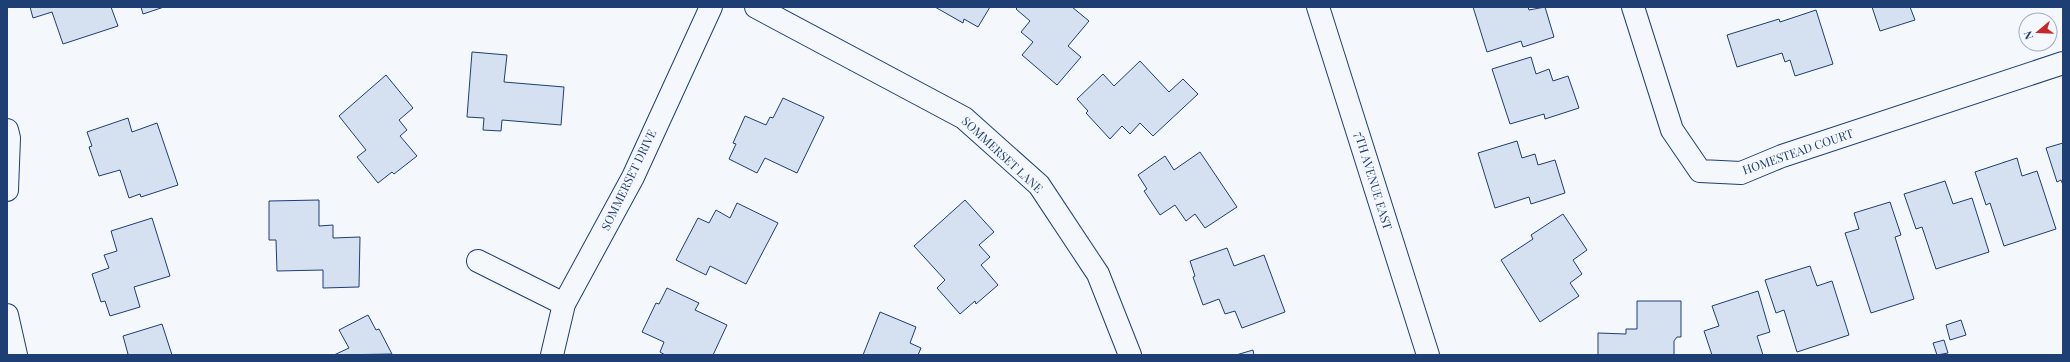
<svg xmlns="http://www.w3.org/2000/svg" width="2070" height="362" viewBox="0 0 2070 362" font-family="'Playfair Display',serif">
<rect width="100%" height="100%" fill="#f4f7fb"/>
<g fill="#d5e0f0" stroke="#1d3f73">
<path d="M 30,7 L 111,7 L 118,26 L 63,44 L 52,12 L 33,18 Z"/>
<path d="M 141,7 L 164,7 L 143,14 Z"/>
<path d="M 935,7 L 990,7 L 978,27 L 964,19 L 963,23 Z"/>
<path d="M 1018,7 L 1072,7 L 1089,21 L 1068,46 L 1081,57 L 1057,85 L 1022,55 L 1033,42 L 1021,32 L 1030,21 L 1016,9 Z"/>
<path d="M 1473,7 L 1528,7 L 1529,10 L 1545,7 L 1554,37 L 1523,47 L 1521,41 L 1487,52 Z"/>
<path d="M 1872,7 L 1910,7 L 1915,20 L 1880,31 Z"/>
<path d="M 1816,10 L 1833,64 L 1795,76 L 1790,60 L 1785,62 L 1782,53 L 1737,67 L 1727,35 L 1779,19 L 1780,22 Z"/>
<path d="M 472,52 L 507,55 L 504,82 L 564,87 L 561,125 L 502,120 L 501,131 L 483,130 L 484,118 L 467,117 Z"/>
<path d="M 1531,57 L 1536,74 L 1549,69 L 1553,81 L 1568,76 L 1579,108 L 1545,119 L 1544,114 L 1510,124 L 1492,69 Z"/>
<path d="M 1140,61 L 1169,92 L 1183,79 L 1198,94 L 1153,136 L 1140,123 L 1130,134 L 1122,126 L 1110,139 L 1086,113 L 1088,111 L 1077,99 L 1103,74 L 1114,86 Z"/>
<path d="M 386,75 L 413,108 L 399,120 L 407,130 L 400,136 L 417,156 L 394,174 L 392,172 L 378,183 L 357,157 L 366,150 L 339,116 Z"/>
<path d="M 783,98 L 824,117 L 797,173 L 765,158 L 757,173 L 729,159 L 736,144 L 733,143 L 745,116 L 766,125 L 770,117 L 773,118 Z"/>
<path d="M 128,118 L 132,132 L 157,123 L 178,185 L 141,197 L 140,194 L 129,198 L 120,170 L 99,176 L 89,147 L 92,146 L 87,132 Z"/>
<path d="M 1517,141 L 1522,158 L 1535,154 L 1538,165 L 1555,160 L 1565,193 L 1531,204 L 1529,197 L 1495,208 L 1478,153 Z"/>
<path d="M 2063,143 L 2063,185 L 2061,180 L 2057,182 L 2046,148 Z"/>
<path d="M 1200,152 L 1237,207 L 1205,228 L 1195,214 L 1186,221 L 1175,205 L 1160,215 L 1144,191 L 1147,189 L 1138,175 L 1165,156 L 1174,170 Z"/>
<path d="M 2017,158 L 2022,176 L 2037,171 L 2056,229 L 2004,246 L 1990,203 L 1986,205 L 1975,172 Z"/>
<path d="M 1945,181 L 1953,204 L 1972,198 L 1989,252 L 1936,269 L 1922,227 L 1916,229 L 1904,194 Z"/>
<path d="M 319,200 L 319,226 L 333,225 L 333,238 L 360,237 L 359,287 L 323,288 L 323,270 L 277,271 L 276,240 L 269,240 L 269,201 Z"/>
<path d="M 965,200 L 994,232 L 979,245 L 990,257 L 981,265 L 998,285 L 976,304 L 975,301 L 960,314 L 937,288 L 945,280 L 914,246 Z"/>
<path d="M 1890,202 L 1901,235 L 1895,237 L 1914,299 L 1871,313 L 1845,233 L 1859,229 L 1854,213 Z"/>
<path d="M 737,203 L 778,223 L 746,284 L 710,266 L 706,275 L 676,260 L 698,218 L 709,223 L 716,210 L 730,218 Z"/>
<path d="M 1563,214 L 1587,250 L 1573,260 L 1582,274 L 1570,283 L 1579,296 L 1540,322 L 1501,260 L 1533,239 L 1531,235 Z"/>
<path d="M 152,218 L 170,276 L 134,287 L 140,307 L 110,316 L 105,301 L 101,302 L 92,274 L 109,268 L 104,255 L 117,251 L 111,231 Z"/>
<path d="M 1227,248 L 1234,266 L 1264,255 L 1285,312 L 1242,328 L 1235,311 L 1225,314 L 1219,299 L 1203,305 L 1193,277 L 1195,276 L 1190,261 Z"/>
<path d="M 1810,266 L 1817,286 L 1832,281 L 1849,335 L 1797,352 L 1784,310 L 1776,313 L 1765,280 Z"/>
<path d="M 667,288 L 699,303 L 695,310 L 727,325 L 713,355 L 665,355 L 660,352 L 664,342 L 642,332 L 656,303 L 659,304 Z"/>
<path d="M 1758,291 L 1770,332 L 1757,336 L 1763,355 L 1712,355 L 1704,331 L 1719,326 L 1712,306 Z"/>
<path d="M 1637,301 L 1681,301 L 1681,337 L 1677,337 L 1674,341 L 1674,355 L 1598,355 L 1598,333 L 1626,334 L 1626,329 L 1637,329 Z"/>
<path d="M 880,312 L 916,327 L 910,343 L 921,348 L 918,355 L 863,355 Z"/>
<path d="M 368,315 L 376,330 L 379,329 L 392,354 L 334,355 L 349,348 L 339,330 Z"/>
<path d="M 1961,320 L 1966,335 L 1950,340 L 1946,325 Z"/>
<path d="M 162,324 L 172,355 L 126,355 L 128,354 L 123,336 Z"/>
<path d="M 1944,340 L 1948,353 L 1937,355 L 1933,343 Z"/>
<path d="M 1253,350 L 1254,355 L 1236,355 Z"/>
</g>
<g fill="none" stroke-linecap="round" stroke-linejoin="round">
<g stroke="#1d3f73" stroke-width="24">
<g id="minor">
<path d="M 756,7 L 964,118 L 1039,185 L 1098,274 L 1130,355"/>
<path d="M 1318,7 L 1428,355"/>
<path d="M 1633,7 L 1672,130 L 1700,171 L 1741,173 L 1782,156 L 2063,63"/>
<path d="M 7,130 L 9,138 L 7,190"/>
<path d="M 478,261 L 564,304"/>
<path d="M 7,315 L 16,355"/>
<path d="M 552,355 L 564,304 L 633,177 L 711,7"/>
</g>
</g>
<use href="#minor" stroke="#f4f7fb" stroke-width="22"/>
</g>
<g text-anchor="middle" stroke-width="3" stroke-linejoin="round" paint-order="stroke">
<g font-size="12" fill="#1d3f73" stroke="#f4f7fb">
<text transform="translate(1798 152) rotate(-19)" y="4">HOMESTEAD COURT</text>
<text transform="translate(1002 155) rotate(43)" y="4">SOMMERSET LANE</text>
<text transform="translate(629 180) rotate(-64)" y="4">SOMMERSET DRIVE</text>
<text transform="translate(1373 181) rotate(73)" y="4">7TH AVENUE EAST</text>
</g>
</g>
<rect width="2070" height="362" fill="none" stroke="#1d3f73" stroke-width="16"/>
<g transform="translate(2038 32) rotate(251)"><circle r="19" fill="#f4f7fb" stroke="#9eadc5"/>
<path d="M0-3L7 15L0 10L-7 15Z" fill="#c62828"/>
<text y="-6" font-size="11" font-weight="bold" text-anchor="middle" fill="#1d3f73">N</text>
</g>
</svg>
